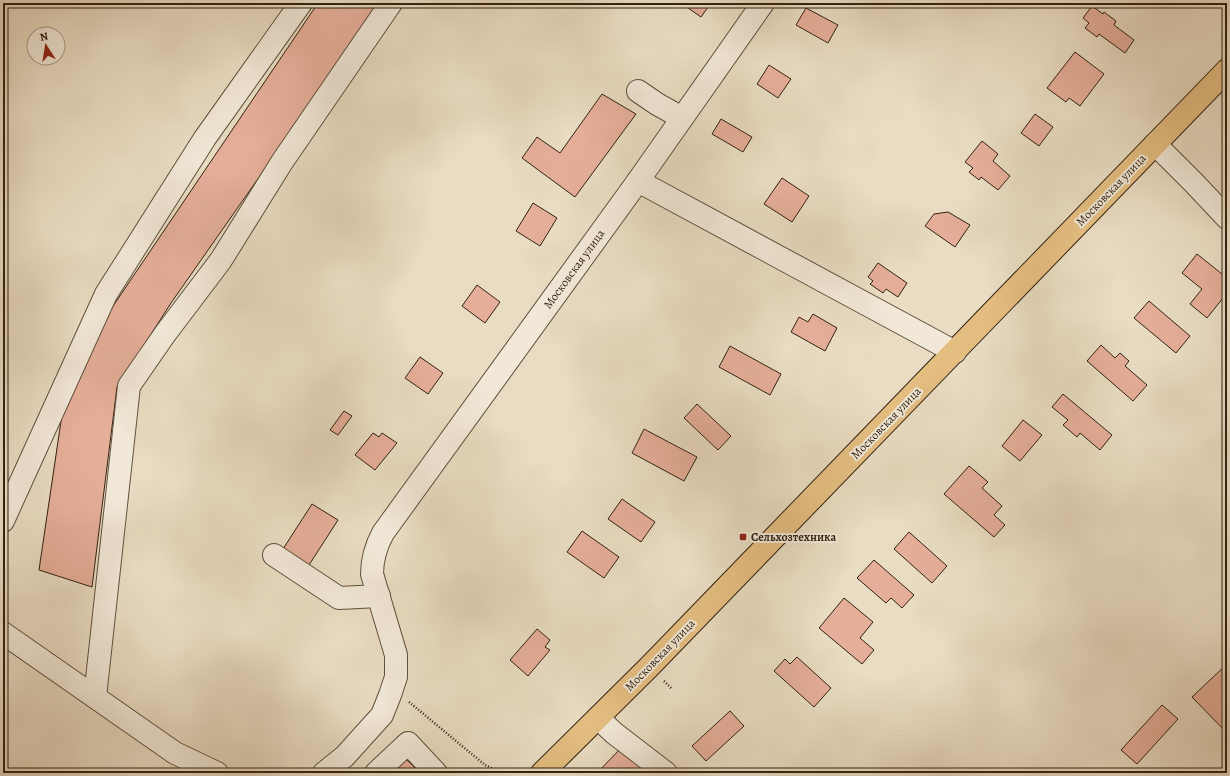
<svg xmlns="http://www.w3.org/2000/svg" width="1230" height="776" viewBox="0 0 1230 776" font-family="Alegreya,serif">
<rect width="100%" height="100%" fill="#e9dcc2"/>
<filter id="stains"><feTurbulence type="fractalNoise" baseFrequency=".005" numOctaves="4"/><feColorMatrix values="0 0 0 0 .2 0 0 0 0 .09 0 0 0 0 .02 0 0 0 .5 -.17"/></filter>
<radialGradient id="worn" r=".72"><stop offset=".6" stop-color="#630" stop-opacity="0"/><stop offset="1" stop-color="#630" stop-opacity=".3"/></radialGradient>
<g fill="#e5ae99" stroke="#312212">
<path d="M 318,3 L 381,3 L 171,303 L 117,387 L 92,587 L 39,570 L 65,394 L 111,309 Z"/>
<path d="M 681,3 L 711,3 L 701,17 Z"/>
<path d="M 1092,6 L 1103,14 L 1104,12 L 1116,21 L 1114,25 L 1134,40 L 1125,53 L 1099,34 L 1097,37 L 1085,28 L 1089,23 L 1083,18 Z"/>
<path d="M 806,8 L 838,25 L 828,43 L 796,25 Z"/>
<path d="M 1075,52 L 1104,74 L 1080,106 L 1069,98 L 1066,102 L 1047,88 Z"/>
<path d="M 769,65 L 791,79 L 778,98 L 757,84 Z"/>
<path d="M 602,94 L 636,114 L 575,197 L 522,158 L 537,137 L 560,153 Z"/>
<path d="M 1035,114 L 1053,127 L 1039,146 L 1021,133 Z"/>
<path d="M 721,119 L 752,137 L 743,152 L 712,134 Z"/>
<path d="M 982,141 L 998,154 L 993,161 L 1010,176 L 998,190 L 981,177 L 979,180 L 969,172 L 973,168 L 965,162 Z"/>
<path d="M 782,178 L 809,196 L 792,222 L 764,204 Z"/>
<path d="M 533,203 L 557,218 L 540,246 L 516,231 Z"/>
<path d="M 948,212 L 970,225 L 955,247 L 925,226 L 934,214 Z"/>
<path d="M 1197,254 L 1227,278 L 1227,293 L 1207,318 L 1190,304 L 1202,289 L 1182,273 Z"/>
<path d="M 878,263 L 907,283 L 898,297 L 886,289 L 883,293 L 870,284 L 873,281 L 868,277 Z"/>
<path d="M 477,285 L 500,302 L 485,323 L 462,306 Z"/>
<path d="M 1149,301 L 1190,336 L 1176,353 L 1134,318 Z"/>
<path d="M 813,314 L 837,328 L 825,351 L 791,332 L 799,317 L 808,322 Z"/>
<path d="M 1101,345 L 1115,358 L 1120,353 L 1129,361 L 1125,366 L 1147,385 L 1133,401 L 1087,361 Z"/>
<path d="M 730,346 L 781,374 L 770,395 L 719,367 Z"/>
<path d="M 420,357 L 443,373 L 428,394 L 405,378 Z"/>
<path d="M 1063,394 L 1112,435 L 1100,450 L 1080,433 L 1077,437 L 1063,425 L 1068,420 L 1052,407 Z"/>
<path d="M 697,404 L 731,436 L 718,450 L 684,418 Z"/>
<path d="M 344,411 L 352,416 L 338,435 L 330,430 Z"/>
<path d="M 1023,420 L 1042,435 L 1020,461 L 1002,446 Z"/>
<path d="M 644,429 L 697,457 L 684,481 L 632,453 Z"/>
<path d="M 373,433 L 379,437 L 382,433 L 397,443 L 375,470 L 355,455 Z"/>
<path d="M 969,466 L 988,482 L 982,488 L 1002,506 L 994,515 L 1005,525 L 994,537 L 944,494 Z"/>
<path d="M 622,499 L 655,522 L 641,542 L 608,519 Z"/>
<path d="M 312,504 L 338,520 L 309,565 L 283,549 Z"/>
<path d="M 582,531 L 619,557 L 604,578 L 567,552 Z"/>
<path d="M 909,532 L 947,566 L 932,583 L 894,549 Z"/>
<path d="M 874,560 L 914,595 L 902,608 L 891,598 L 886,603 L 857,578 Z"/>
<path d="M 844,598 L 873,622 L 860,638 L 874,650 L 862,664 L 819,628 Z"/>
<path d="M 537,629 L 550,640 L 545,647 L 550,650 L 528,676 L 510,660 Z"/>
<path d="M 797,657 L 831,688 L 814,707 L 774,671 L 785,659 L 790,664 Z"/>
<path d="M 1227,664 L 1227,733 L 1192,697 Z"/>
<path d="M 1162,705 L 1178,719 L 1137,764 L 1121,750 Z"/>
<path d="M 730,711 L 744,726 L 706,761 L 692,746 Z"/>
<path d="M 622,747 L 650,773 L 597,773 Z"/>
<path d="M 404,757 L 420,773 L 387,773 Z"/>
</g>
<g fill="none" stroke-linecap="round" stroke-linejoin="round">
<g stroke="#5f503e" stroke-width="24">
<g id="minor">
<path d="M 638,91 L 657,104 L 682,118"/>
<path d="M 1155,144 L 1195,184 L 1227,218"/>
<path d="M 638,181 L 955,352"/>
<path d="M 3,521 L 106,294 L 205,138 L 301,3"/>
<path d="M 274,555 L 339,598 L 379,596"/>
<path d="M 3,633 L 175,753 L 217,773"/>
<path d="M 95,697 L 129,386 L 165,334 L 221,260 L 282,162 L 391,3"/>
<path d="M 598,718 L 614,733 L 666,773"/>
<path d="M 324,773 L 345,756 L 382,715 L 390,695 L 396,677 L 396,655 L 372,574 C 372,558 376,546 383,533 L 638,181 L 763,3"/>
<path d="M 376,773 L 408,743 L 436,773"/>
</g>
</g>
<g stroke="#312212" stroke-width="24">
<path id="major" d="M 542,773 L 649,667 L 1227,70"/>
</g>
<g stroke="#312212" stroke-width="2.5" stroke-dasharray="1 2" stroke-linecap="butt">
<path d="M 664,681 L 672,689"/>
<path d="M 409,702 L 485,765 L 501,773"/>
</g>
<use href="#minor" stroke="#f1e8d7" stroke-width="22"/>
<use href="#major" stroke="#e4be81" stroke-width="22"/>
</g>
<rect fill="#8f2418" stroke="#f1e8d7" stroke-width="1.5" x="739" y="533" width="8" height="8" rx="2"/>
<g text-anchor="middle" stroke-width="4" stroke-linejoin="round" paint-order="stroke">
<g font-size="12" fill="#312212" stroke="#f1e8d7">
<text transform="translate(1111 190) rotate(-46)" y="4">Московская улица</text>
<text transform="translate(574 269) rotate(-54)" y="4">Московская улица</text>
<text transform="translate(886 423) rotate(-46)" y="4">Московская улица</text>
<text transform="translate(660 655) rotate(-46)" y="4">Московская улица</text>
</g>
<g font-size="12" font-weight="bold" fill="#312212" stroke="#f1e8d7" text-anchor="start">
<text x="751" y="541">Сельхозтехника</text>
</g>
</g>
<rect width="1230" height="776" fill="none" stroke="#e9dcc2" stroke-width="16"/>
<rect x="4" y="4" width="1222" height="768" fill="none" stroke="#312212" stroke-width="2"/>
<rect x="8" y="8" width="1214" height="760" fill="none" stroke="#312212"/>
<g transform="translate(46 46) rotate(348)"><circle r="19" fill="#f1e8d7" stroke="#a49988"/>
<path d="M0-3L7 15L0 10L-7 15Z" fill="#8f2418"/>
<text y="-6" font-size="11" font-weight="bold" text-anchor="middle" fill="#312212">N</text>
</g>
<rect width="100%" height="100%" filter="url(#stains)"/>
<rect width="100%" height="100%" fill="url(#worn)"/>
</svg>
